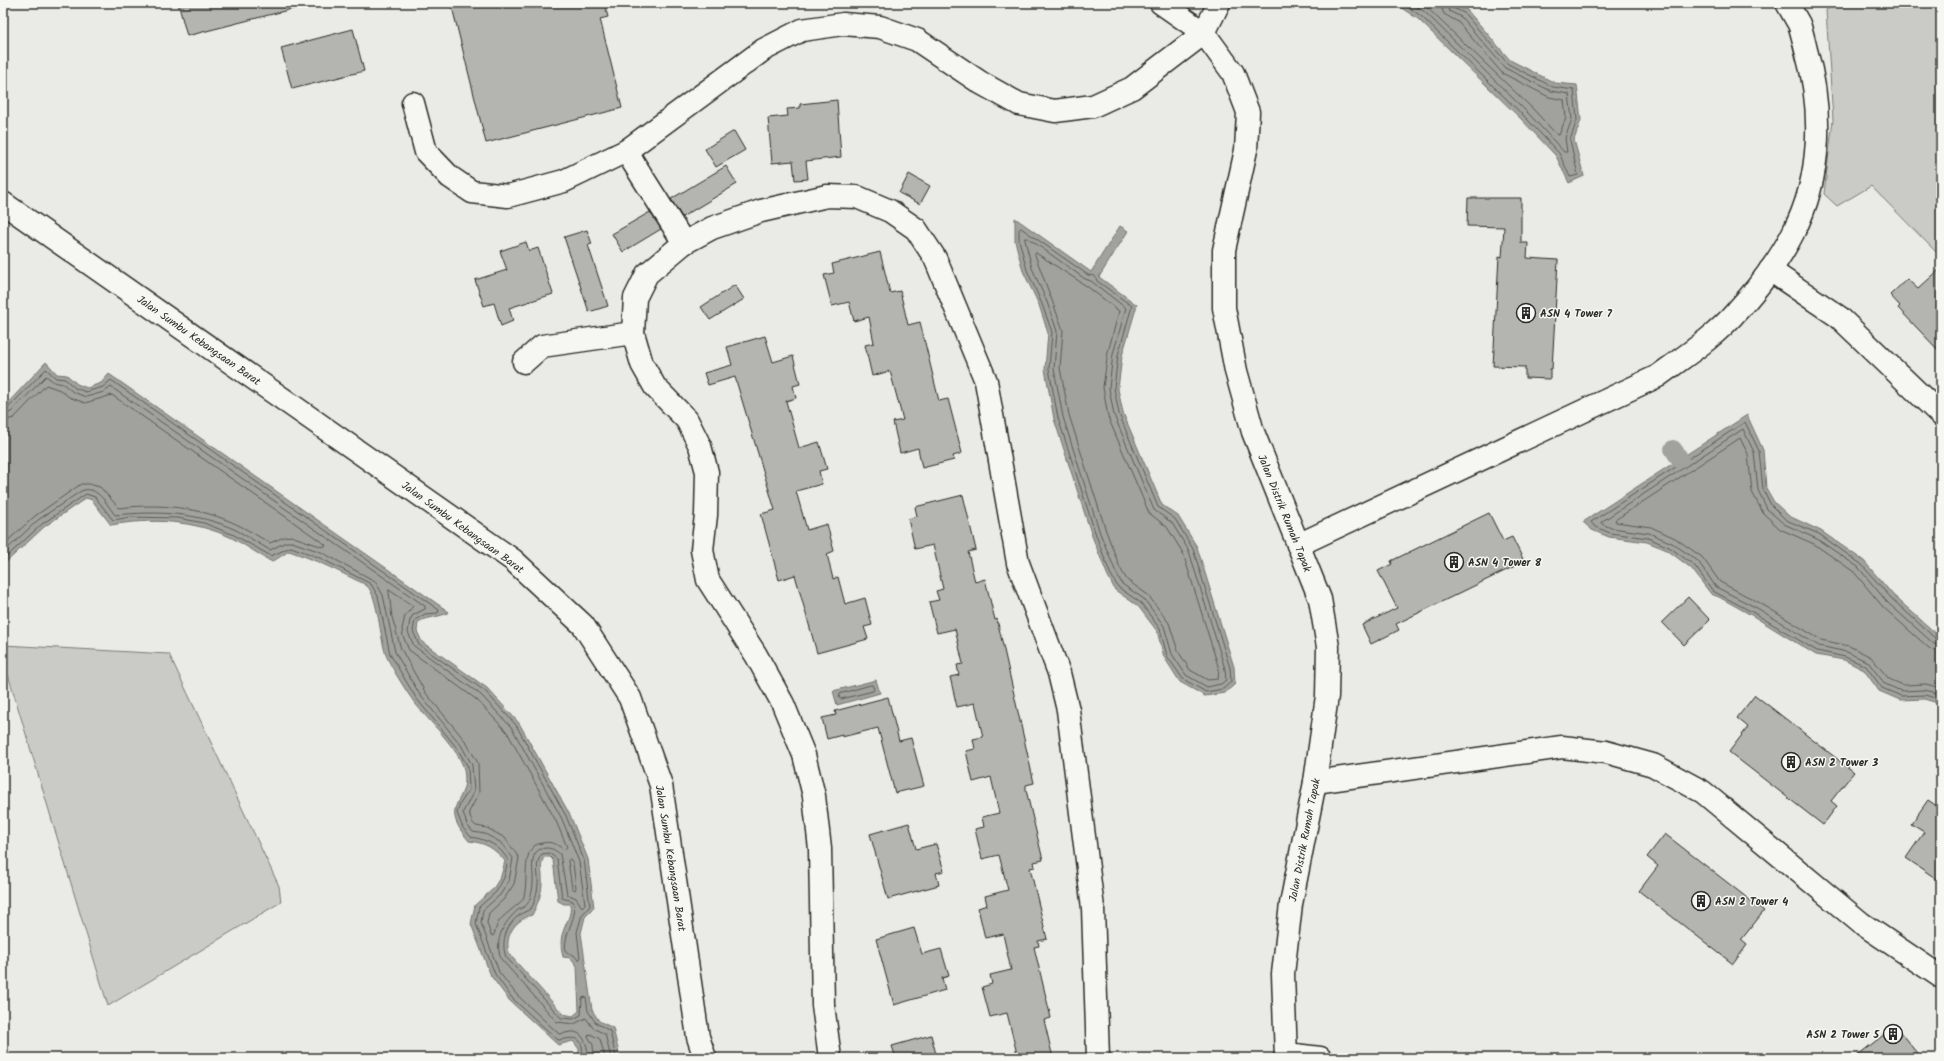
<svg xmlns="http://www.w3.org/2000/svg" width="1944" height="1061" viewBox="0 0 1944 1061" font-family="Kalam,sans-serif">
<rect width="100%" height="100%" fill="#eaeae6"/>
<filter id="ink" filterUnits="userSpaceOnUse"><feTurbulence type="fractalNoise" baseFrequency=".025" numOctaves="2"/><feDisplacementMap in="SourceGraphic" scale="8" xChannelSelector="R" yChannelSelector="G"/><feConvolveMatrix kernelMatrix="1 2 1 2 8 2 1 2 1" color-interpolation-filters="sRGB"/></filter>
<g filter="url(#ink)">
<g fill="#cacac7" stroke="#7a7a79">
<path d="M 1838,3 L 1932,3 L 1941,5 L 1941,257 L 1871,186 L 1837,206 L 1824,194 L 1833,120 L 1826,10 Z"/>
<path d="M 3,645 L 169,654 L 279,886 L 281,902 L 108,1006 L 3,658 Z"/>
</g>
<g fill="#a1a19e" stroke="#727270" fill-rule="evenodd">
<path d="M 1394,3 L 1452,3 L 1467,10 L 1510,60 L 1555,83 L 1577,85 L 1581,120 L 1574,140 L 1584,176 L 1569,183 L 1556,156 L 1522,120 L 1418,19 Z"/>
<path d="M 1015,218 L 1091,272 L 1120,226 L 1128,231 L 1099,277 L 1137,305 L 1122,356 L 1118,389 L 1123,413 L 1162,505 L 1178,516 L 1197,547 L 1234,667 L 1235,684 L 1225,693 L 1205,696 L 1180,682 L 1164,657 L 1157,631 L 1138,606 L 1115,590 L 1107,574 L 1092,536 L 1054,419 L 1045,369 L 1048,333 L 1039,305 L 1023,271 L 1015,241 Z"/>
<path d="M 46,362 L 57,374 L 67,375 L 77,384 L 87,388 L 101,383 L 109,374 L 449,612 C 439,618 429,616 418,622 L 417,631 L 422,642 L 487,688 L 519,723 L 570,815 L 588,859 L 594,908 L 585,917 L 581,933 L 592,1010 L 599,1021 L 613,1028 L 620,1058 L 579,1058 L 579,1049 L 573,1041 L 558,1045 L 509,1000 L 491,976 L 471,924 L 475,905 L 493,889 L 501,876 L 505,861 C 494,848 486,843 469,841 C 436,803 471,804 464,770 C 461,751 426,718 414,702 C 406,691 391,667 386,655 C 380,639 378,596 367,586 C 362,582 355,580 350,577 C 330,567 311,558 289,551 L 272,562 C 258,554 245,545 232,538 C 194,520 151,518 111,525 L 92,500 L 86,498 L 44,527 L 3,565 L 3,408 ZM 544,857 L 550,857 L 553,860 L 558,901 L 564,904 L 570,904 C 572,915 566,922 563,932 C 560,940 561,948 563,957 L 571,958 L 577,966 L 579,1011 L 573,1016 L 563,1014 L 510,955 C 503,938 514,920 532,915 C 537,905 542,894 542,883 C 543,874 539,865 544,857 Z"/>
<path d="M 1747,415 L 1763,450 L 1766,488 L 1774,502 L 1789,516 L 1821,531 L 1864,561 L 1893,595 L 1941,638 L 1941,704 L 1924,699 L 1900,700 L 1879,691 L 1864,670 L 1844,660 L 1816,655 L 1753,616 L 1719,597 L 1711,594 L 1691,568 L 1667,550 L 1647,542 L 1609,537 L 1592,530 L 1583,522 Z"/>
<path d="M 876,680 L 880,693 L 837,705 L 833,691 Z"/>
</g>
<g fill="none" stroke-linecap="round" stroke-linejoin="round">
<g stroke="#5a5a59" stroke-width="1">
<path d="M 1402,3 L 1421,16 L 1525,117 L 1559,153 L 1570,177 L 1578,175 L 1570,140 L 1577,120 L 1574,90 L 1553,87 L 1508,64 L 1464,13 L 1453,8 L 1451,3"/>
<path d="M 1411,3 L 1425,12 L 1529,114 L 1564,152 L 1567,152 L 1565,138 L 1572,119 L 1569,94 L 1551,91 L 1505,68 L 1461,17 L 1449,11 L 1446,3"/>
<path d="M 1422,3 L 1533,109 L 1557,135 L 1559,135 L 1566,118 L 1564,100 L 1549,97 L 1502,73 L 1458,22 L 1444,14 L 1440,3"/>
<path d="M 1021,228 L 1088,275 L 1095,276 L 1097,281 L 1132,306 L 1118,355 L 1114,388 L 1119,414 L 1158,507 L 1175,519 L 1193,549 L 1230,668 L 1231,682 L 1223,689 L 1206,692 L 1183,679 L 1167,656 L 1160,629 L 1141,603 L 1118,587 L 1110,573 L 1096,535 L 1058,418 L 1049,369 L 1052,332 L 1042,304 L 1027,270 L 1019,240 L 1019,230 Z"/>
<path d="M 1025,238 L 1028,238 L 1085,279 L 1091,281 L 1126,308 L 1113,354 L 1109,388 L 1114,415 L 1154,510 L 1172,523 L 1189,551 L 1225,669 L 1226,680 L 1221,684 L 1207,687 L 1186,675 L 1172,654 L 1164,626 L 1144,599 L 1122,584 L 1115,570 L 1100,533 L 1063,417 L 1054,369 L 1057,331 L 1047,302 L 1032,268 Z"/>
<path d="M 1036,253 L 1088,287 L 1119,311 L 1108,352 L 1103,387 L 1108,417 L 1149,513 L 1167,527 L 1183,553 L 1219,669 L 1218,679 L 1208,680 L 1190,670 L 1178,651 L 1169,623 L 1148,595 L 1127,580 L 1120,568 L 1106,531 L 1069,415 L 1060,368 L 1063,330 L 1035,255 Z"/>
<path d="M 3,410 L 7,409 L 46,369 L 56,378 L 65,379 L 75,388 L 86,392 L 103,387 L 111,380 L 439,610 L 438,613 L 425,614 L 415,620 L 413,631 L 419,645 L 485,691 L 516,725 L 566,816 L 584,860 L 590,906 L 582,915 L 577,932 L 580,959 L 578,960 L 574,955 L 566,952 C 562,933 580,916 573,901 L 562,898 L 557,859 L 549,853 L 542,854 C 534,863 539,873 538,884 C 538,890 535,899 533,905 C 530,911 527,910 521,914 C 507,923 500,941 506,957 L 561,1018 L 573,1019 L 581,1015 L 582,998 L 586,997 L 588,1011 L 596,1023 L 610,1031 L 616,1058"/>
<path d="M 3,415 L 11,412 L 46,376 L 54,382 L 63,384 L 73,392 L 86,397 L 104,392 L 111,387 L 425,606 L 425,609 L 413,615 L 410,620 L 408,632 L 414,646 L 481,695 L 512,728 L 562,819 L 579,862 L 585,904 L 582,907 L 576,898 L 567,894 L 560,854 C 555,850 552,848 546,848 C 527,849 534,871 533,883 C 533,889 531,896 529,901 C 526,908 522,907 518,910 C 503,923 494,940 501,959 L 557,1022 L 574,1024 L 586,1018 L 593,1028 L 605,1034 L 611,1058"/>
<path d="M 3,421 L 14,418 L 46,385 L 60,390 L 69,397 L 85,403 L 112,395 L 326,545 L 323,547 L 291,536 L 284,537 L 270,543 C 259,537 249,530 238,525 C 201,507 159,503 119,508 L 100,487 L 89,484 L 81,484 L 35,516 L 3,545"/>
<path d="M 3,553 L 38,520 L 81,491 C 97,484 107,505 115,515 C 157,511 197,512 236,530 C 247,536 259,544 270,550 L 286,542 L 292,542 L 321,552 L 375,581 L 383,595 L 395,652 L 420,695 L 461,745 L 472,765 L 474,791 L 463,812 L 467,825 L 473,832 L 485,834 L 500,842 L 513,858 L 509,881 L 500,895 L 483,910 L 481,923 L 499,972 L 516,994 L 559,1034 C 564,1034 570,1031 575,1032 C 586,1035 588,1049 588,1058"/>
<path d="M 3,560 L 42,524 L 86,494 L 95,497 L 113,520 L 131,517 L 178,518 L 204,523 L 234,535 L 271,556 L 291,547 L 318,557 L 371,584 L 378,596 L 390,654 L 416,698 L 457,748 L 468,767 L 469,790 L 460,804 L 457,813 L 463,828 L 471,837 C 488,840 499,845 508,860 L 504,878 L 496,892 L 479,907 L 476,924 L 495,974 L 512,998 L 558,1040 C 575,1038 583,1033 583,1058"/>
<path d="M 389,590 L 413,606 L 405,616 L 402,629 L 403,636 L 409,650 L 477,700 L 507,732 L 556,821 L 567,847 L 564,850 C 557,844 552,841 542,843 C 519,846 530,882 523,899 C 523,901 504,915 501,919 C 496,924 496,931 493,936 L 491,935 L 487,923 L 489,913 L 504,899 L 514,884 L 519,858 L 505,838 L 487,828 L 476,826 L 472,822 L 469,812 L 479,793 L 478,763 L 466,742 L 425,692 L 401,649 L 392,617 Z"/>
<path d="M 1941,641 L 1937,640 L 1891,598 L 1861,564 L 1819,534 L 1786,520 L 1771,505 L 1763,489 L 1759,451 L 1745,422 L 1591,522 L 1594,526 L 1610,533 L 1648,538 L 1669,547 L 1694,565 L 1713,591 L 1754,613 L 1817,651 L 1845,657 L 1866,666 L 1882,688 L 1901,696 L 1925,695 L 1941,700"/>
<path d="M 1941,646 L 1934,644 L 1887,602 L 1858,567 L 1817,539 L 1784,524 L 1767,509 L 1758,490 L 1754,452 L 1743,429 L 1601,522 L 1602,524 L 1611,528 L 1649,533 L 1672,543 L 1698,561 L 1716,587 L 1757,608 L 1819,646 L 1847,652 L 1868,662 L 1885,684 L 1901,691 L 1925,690 L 1941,694"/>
<path d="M 1941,652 L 1930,649 L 1883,607 L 1854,572 L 1814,544 L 1780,529 L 1763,513 L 1752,492 L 1748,454 L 1740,438 L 1615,520 L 1616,522 L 1651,527 L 1675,538 L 1702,557 L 1720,582 L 1760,603 L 1821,640 L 1849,646 L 1871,657 L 1889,679 L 1903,685 L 1926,684 L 1941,688"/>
<path d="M 872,685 L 874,689 L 873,691 L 841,699 L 839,698 L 840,694 Z"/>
<path d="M 570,859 L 573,863 L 576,888 L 575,890 L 572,888 L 568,861 Z"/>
<path d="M 594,1058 L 593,1045 L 588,1036 L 590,1034 L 600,1039 L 605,1058"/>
</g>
<path stroke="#a1a19e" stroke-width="18" d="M 1673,449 L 1680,459"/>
</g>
<g fill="#b4b4b1" stroke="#2b2b2b">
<path d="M 178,3 L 295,3 L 296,8 L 187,36 Z"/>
<path d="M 451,3 L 604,3 L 608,17 L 600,19 L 622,108 L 486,143 Z"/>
<path d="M 353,29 L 364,71 L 292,89 L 281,48 Z"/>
<path d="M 837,100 L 841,157 L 806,161 L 808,179 L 795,180 L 793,161 L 772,163 L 768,118 L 788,116 L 787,109 L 800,108 L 800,104 Z"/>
<path d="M 734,131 L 745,150 L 716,167 L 705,149 Z"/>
<path d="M 726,166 L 737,184 L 682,217 L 671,199 Z"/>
<path d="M 909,174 L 930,186 L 920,204 L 899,193 Z"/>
<path d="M 1468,198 L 1521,198 L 1521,243 L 1528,243 L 1527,258 L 1558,260 L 1552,369 L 1550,369 L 1550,379 L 1525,378 L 1525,367 L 1493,366 L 1499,256 L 1502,257 L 1504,227 L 1467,226 Z"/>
<path d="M 650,212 L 661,229 L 623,252 L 612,234 Z"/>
<path d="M 587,230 L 592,244 L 588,245 L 608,306 L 589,312 L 564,237 Z"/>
<path d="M 526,242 L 529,251 L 538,248 L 553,294 L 509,308 L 513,321 L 501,326 L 494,303 L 484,306 L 475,280 L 507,270 L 500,251 Z"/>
<path d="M 880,252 L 890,293 L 900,291 L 908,325 L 920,322 L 939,401 L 948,399 L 962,453 L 953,456 L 954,460 L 922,468 L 918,448 L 900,453 L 893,422 L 903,420 L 890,371 L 872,376 L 865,345 L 874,343 L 869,317 L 854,321 L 849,302 L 832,306 L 824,275 L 834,273 L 832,264 Z"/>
<path d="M 1941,268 L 1941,353 L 1898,308 L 1900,306 L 1890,295 L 1907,279 L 1918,289 Z"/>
<path d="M 735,285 L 744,299 L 710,320 L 701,307 Z"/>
<path d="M 765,336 L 773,362 L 793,356 L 800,384 L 793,386 L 796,398 L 786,401 L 799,448 L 819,442 L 827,469 L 819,471 L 822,484 L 796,491 L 807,530 L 827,524 L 834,551 L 827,554 L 833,579 L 838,577 L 845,604 L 865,598 L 872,625 L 864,627 L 868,639 L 817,653 L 795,575 L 779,580 L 761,514 L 775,510 L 735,377 L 708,385 L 704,373 L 732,365 L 727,347 Z"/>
<path d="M 963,495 L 976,550 L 968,552 L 975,582 L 985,579 L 995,620 L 997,619 L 1034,783 L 1026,785 L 1026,790 L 1043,860 L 1034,862 L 1035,867 L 1030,868 L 1047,939 L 1038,941 L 1039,946 L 1034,947 L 1051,1018 L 1044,1020 L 1053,1058 L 1018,1058 L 1007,1013 L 990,1017 L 982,987 L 992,984 L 990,975 L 1011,970 L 1003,934 L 985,938 L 978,908 L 987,905 L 985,896 L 1008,890 L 999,855 L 982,859 L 975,829 L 984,827 L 982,817 L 999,813 L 991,777 L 973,782 L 966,751 L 975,749 L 973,739 L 983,737 L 975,703 L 957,707 L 950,677 L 959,675 L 957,665 L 963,664 L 955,629 L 937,633 L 929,602 L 939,600 L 936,591 L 943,589 L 933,545 L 915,549 L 908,519 L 917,516 L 915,507 Z"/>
<path d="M 1489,513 L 1503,541 L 1512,537 L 1523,559 L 1514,563 L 1515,566 L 1396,624 L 1399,630 L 1371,644 L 1362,625 L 1397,608 L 1378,571 L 1392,564 L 1391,561 Z"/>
<path d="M 1688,597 L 1710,620 L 1684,645 L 1662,622 Z"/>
<path d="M 1755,695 L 1854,772 L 1831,801 L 1837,806 L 1823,825 L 1729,752 L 1748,727 L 1737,718 Z"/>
<path d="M 888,697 L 899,741 L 911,738 L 924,786 L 895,793 L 878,728 L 842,737 L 842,735 L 827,739 L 822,718 L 836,715 L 835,711 Z"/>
<path d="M 1928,800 L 1941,809 L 1941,882 L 1906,858 L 1924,832 L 1911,824 Z"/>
<path d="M 909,823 L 916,849 L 936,844 L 944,871 L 936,873 L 939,885 L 888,899 L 870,834 Z"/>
<path d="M 1665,834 L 1764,911 L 1741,940 L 1747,945 L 1733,964 L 1639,891 L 1658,866 L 1647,857 Z"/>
<path d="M 914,928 L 922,954 L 941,949 L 949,976 L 942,978 L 945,990 L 894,1005 L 876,939 Z"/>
<path d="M 1895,1026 L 1921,1058 L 1854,1058 Z"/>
<path d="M 931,1035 L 937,1058 L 896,1058 L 892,1046 Z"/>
</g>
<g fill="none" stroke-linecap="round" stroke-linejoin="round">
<g stroke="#2b2b2b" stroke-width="25">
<g id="minor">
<path d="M 1161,3 L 1204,33 L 1233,73 L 1248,112 L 1246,150 L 1224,250 L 1224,308 L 1236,371 L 1253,432 L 1320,599 L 1328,647 L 1327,696 L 1315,782 L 1291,904 L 1283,974 L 1286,1058"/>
<path d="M 413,103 L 426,152 L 450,177 L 472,192 L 508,196 L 564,181 L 626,151 L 763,50 L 802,30 L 843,24 L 880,27 L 917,40 L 981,83 L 1019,104 L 1055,111 L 1093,106 L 1132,88 L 1204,33 L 1219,3"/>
<path d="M 626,151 L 684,243"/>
<path d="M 3,203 L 513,560 L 583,625 L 630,698 L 661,785 L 698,1037 L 705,1058"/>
<path d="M 1770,270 L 1839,317 L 1941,415"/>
<path d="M 524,362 L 542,346 L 633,333"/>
<path d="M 1298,545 L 1658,376 C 1685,356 1715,337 1737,311 C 1758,288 1779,261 1793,233 C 1822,178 1823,109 1806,50 C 1804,42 1802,32 1799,24 C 1795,17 1791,10 1787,3"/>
<path d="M 1315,782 L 1562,747 L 1606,752 L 1653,765 L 1703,792 L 1861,923 L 1941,977"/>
<path d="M 1286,1054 L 1320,1058"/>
<path d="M 830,1058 L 823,1005 L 820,849 L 814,796 L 804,755 L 783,704 L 756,655 L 708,580 L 702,550 L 706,515 L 707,472 L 700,446 L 687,420 L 655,387 L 642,364 L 633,333 L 635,298 L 647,274 L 684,243 L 712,228 L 761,211 L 827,196 L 857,197 L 890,211 L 916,229 L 935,258 L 986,381 L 1018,563 L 1059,673 L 1068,710 L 1093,908 L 1098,1058"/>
</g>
</g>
<use href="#minor" stroke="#f6f6f2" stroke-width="22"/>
</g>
</g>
<defs>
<g id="building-ring" transform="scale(1)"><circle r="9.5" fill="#f6f6f2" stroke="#2b2b2b" stroke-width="1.5"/><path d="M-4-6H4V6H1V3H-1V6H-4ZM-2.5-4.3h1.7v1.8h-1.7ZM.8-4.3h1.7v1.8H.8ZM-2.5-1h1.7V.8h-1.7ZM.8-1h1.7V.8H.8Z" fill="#2b2b2b"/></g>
</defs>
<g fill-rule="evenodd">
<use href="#building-ring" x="1526" y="313"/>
<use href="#building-ring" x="1454" y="562"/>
<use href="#building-ring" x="1791" y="762"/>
<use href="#building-ring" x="1701" y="901"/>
<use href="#building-ring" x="1893" y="1034"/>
</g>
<g text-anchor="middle" stroke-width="3" stroke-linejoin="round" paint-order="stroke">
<g font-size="11" font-weight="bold" fill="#2b2b2b" stroke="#f6f6f2" text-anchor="start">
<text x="1540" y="317">ASN 4 Tower 7</text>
<text x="1468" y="566">ASN 4 Tower 8</text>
<text x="1805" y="766">ASN 2 Tower 3</text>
<text x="1715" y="905">ASN 2 Tower 4</text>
<text x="1879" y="1038" text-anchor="end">ASN 2 Tower 5</text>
</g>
<g font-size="11" fill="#2b2b2b" stroke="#f6f6f2">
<text transform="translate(199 340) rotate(35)" y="4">Jalan Sumbu Kebangsaan Barat</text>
<text transform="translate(1285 513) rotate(68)" y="4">Jalan Distrik Rumah Tapak</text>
<text transform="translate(463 527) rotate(36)" y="4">Jalan Sumbu Kebangsaan Barat</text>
<text transform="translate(1304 840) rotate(-79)" y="4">Jalan Distrik Rumah Tapak</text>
<text transform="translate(671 858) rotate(81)" y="4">Jalan Sumbu Kebangsaan Barat</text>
</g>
</g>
<rect width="1944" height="1061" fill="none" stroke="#f6f6f2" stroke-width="16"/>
<rect x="8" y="8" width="1928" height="1045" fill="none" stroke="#2b2b2b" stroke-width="1.5" filter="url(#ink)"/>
</svg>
